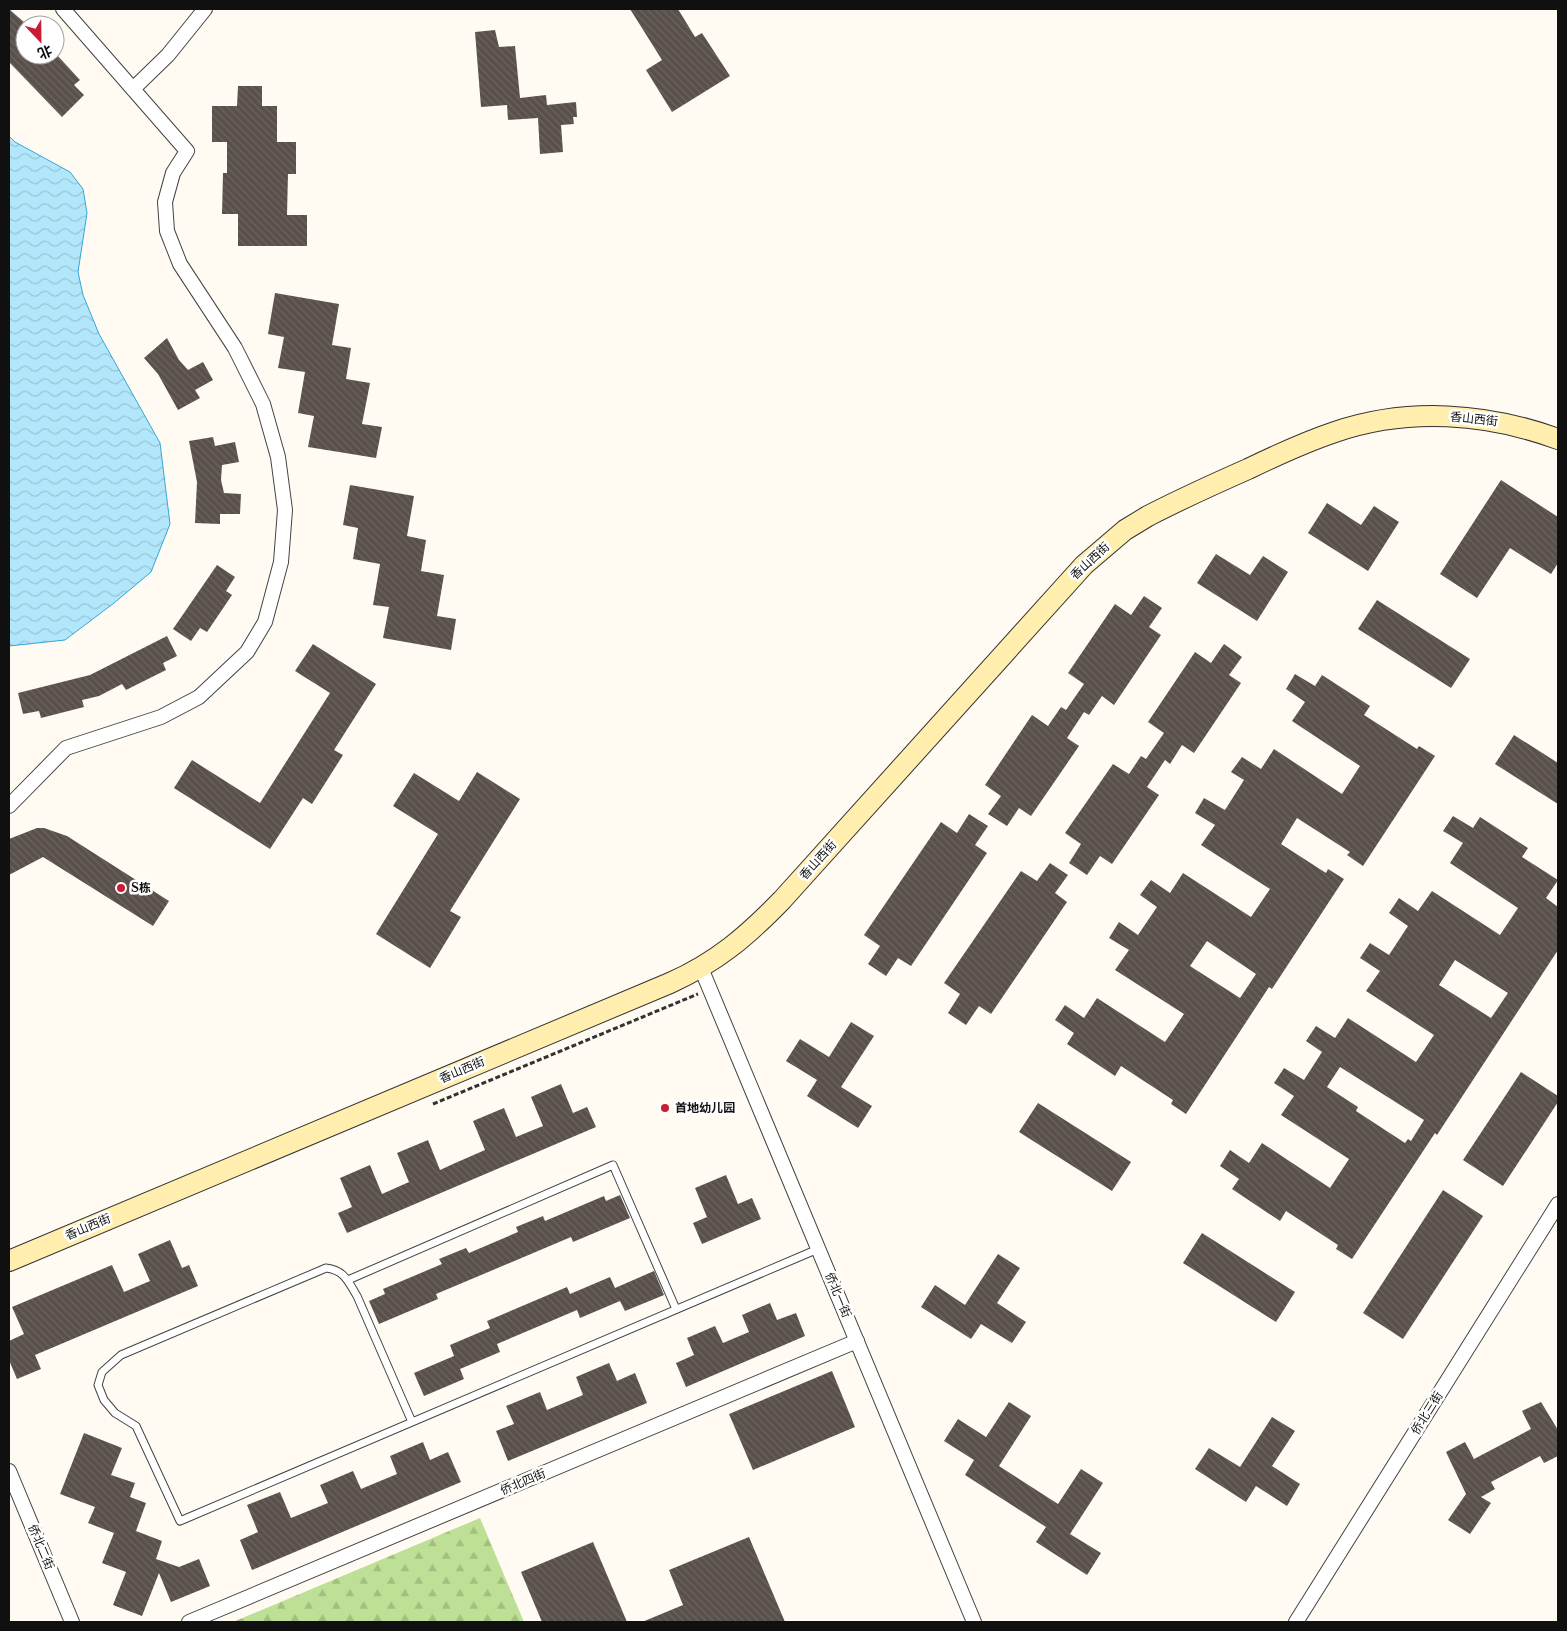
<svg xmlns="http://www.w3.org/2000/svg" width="1567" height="1631" viewBox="0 0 1567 1631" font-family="'Libre Baskerville','Noto Sans SC',serif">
<defs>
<pattern id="forest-firs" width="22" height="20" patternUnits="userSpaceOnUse" patternTransform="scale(1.25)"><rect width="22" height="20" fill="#bee096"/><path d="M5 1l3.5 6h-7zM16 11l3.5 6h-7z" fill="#a2bf80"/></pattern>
<pattern id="water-waves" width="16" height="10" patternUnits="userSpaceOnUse" patternTransform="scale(1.25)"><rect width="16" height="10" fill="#b2e7fb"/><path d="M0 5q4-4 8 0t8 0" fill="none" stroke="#98c5d6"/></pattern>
<pattern id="building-back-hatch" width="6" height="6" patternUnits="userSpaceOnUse" patternTransform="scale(1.25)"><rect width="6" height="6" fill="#594f4b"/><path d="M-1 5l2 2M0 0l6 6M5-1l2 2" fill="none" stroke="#6c6461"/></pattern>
</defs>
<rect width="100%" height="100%" fill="#fffbf2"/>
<path fill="url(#forest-firs)" d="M 480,1518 L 524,1622 L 233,1622 Z"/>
<path fill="url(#water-waves)" stroke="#33a6d8" d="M 9,136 L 15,142 L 70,172 L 83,189 L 87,213 L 78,272 L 83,295 L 99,334 L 160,443 L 170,524 L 151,572 L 114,603 L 65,640 L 9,646 Z"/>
<g fill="url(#building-back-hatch)" fill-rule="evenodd">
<path d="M 9,9 L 25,23 L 25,55 L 57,55 L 80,80 L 74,85 L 84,95 L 62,117 L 9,62 Z"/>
<path d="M 630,9 L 678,9 L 695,37 L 702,33 L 730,76 L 672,112 L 646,70 L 662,60 Z"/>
<path d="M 495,30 L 499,47 L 515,46 L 520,98 L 546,95 L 547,105 L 576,102 L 577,117 L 573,117 L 574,124 L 561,125 L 563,152 L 540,154 L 538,118 L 508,120 L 507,105 L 481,107 L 475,32 Z"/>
<path d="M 238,86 L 262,86 L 262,106 L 277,106 L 277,142 L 296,142 L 296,174 L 288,174 L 287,215 L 307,215 L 307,246 L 238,246 L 238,214 L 222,214 L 223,173 L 227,173 L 227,142 L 212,142 L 212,106 L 237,106 Z"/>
<path d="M 275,293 L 339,304 L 332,345 L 351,348 L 346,379 L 370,383 L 362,424 L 382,427 L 376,458 L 308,447 L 314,416 L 298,413 L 305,372 L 278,368 L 284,337 L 268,334 Z"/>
<path d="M 167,338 L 179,360 L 188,370 L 203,362 L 213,380 L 195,390 L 200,398 L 178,410 L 158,374 L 144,358 Z"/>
<path d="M 213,437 L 215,446 L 235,442 L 239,462 L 222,465 L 221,480 L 224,493 L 241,494 L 240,514 L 220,514 L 220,524 L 195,523 L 197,482 L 189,441 Z"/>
<path d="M 1501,480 L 1558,517 L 1558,563 L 1551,574 L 1510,548 L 1477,598 L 1440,574 Z"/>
<path d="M 350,485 L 414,496 L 407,536 L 426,540 L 421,571 L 444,575 L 437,616 L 456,619 L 451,650 L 383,638 L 389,607 L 373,605 L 380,564 L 353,559 L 358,528 L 343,525 Z"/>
<path d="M 1327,503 L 1361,525 L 1374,506 L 1399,522 L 1368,571 L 1308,533 Z"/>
<path d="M 1216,554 L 1250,575 L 1263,556 L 1288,572 L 1257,621 L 1197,583 Z"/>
<path d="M 217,565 L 235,577 L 226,591 L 232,595 L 207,632 L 200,628 L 191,641 L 173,629 Z"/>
<path d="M 1144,596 L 1162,608 L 1149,627 L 1161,635 L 1114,705 L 1102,696 L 1089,715 L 1084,712 L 1067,738 L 1079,746 L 1031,816 L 1019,808 L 1007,826 L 988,814 L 1001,796 L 985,785 L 1032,715 L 1048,726 L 1061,707 L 1066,710 L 1084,684 L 1068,673 L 1115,604 L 1131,615 Z"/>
<path d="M 1377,600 L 1470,659 L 1451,688 L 1358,629 Z"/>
<path d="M 167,636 L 177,656 L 163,663 L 166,670 L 126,690 L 122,684 L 99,696 L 82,700 L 84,707 L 41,718 L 39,711 L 23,714 L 18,693 L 90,675 Z"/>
<path d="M 313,644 L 376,684 L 334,750 L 343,755 L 312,804 L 303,798 L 270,849 L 174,788 L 192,760 L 260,803 L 330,693 L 295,671 Z"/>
<path d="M 1224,644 L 1242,657 L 1229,675 L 1241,683 L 1194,753 L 1182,745 L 1170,764 L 1165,760 L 1147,787 L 1159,795 L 1112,864 L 1100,856 L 1087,875 L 1069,863 L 1081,844 L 1065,833 L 1113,764 L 1129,774 L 1141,756 L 1146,759 L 1164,733 L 1148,722 L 1195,652 L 1211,663 Z"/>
<path d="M 1295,674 L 1315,686 L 1322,675 L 1370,706 L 1364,715 L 1417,749 L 1419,746 L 1435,756 L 1363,866 L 1347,855 L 1350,852 L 1297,818 L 1281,844 L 1326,873 L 1328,869 L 1344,879 L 1272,989 L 1269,987 L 1186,1114 L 1171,1104 L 1173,1100 L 1121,1066 L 1115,1076 L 1067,1044 L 1074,1033 L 1055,1020 L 1065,1005 L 1084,1018 L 1097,998 L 1165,1042 L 1184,1014 L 1115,970 L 1129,950 L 1109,938 L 1119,922 L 1138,935 L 1157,907 L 1140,895 L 1151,880 L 1170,893 L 1183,873 L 1251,917 L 1270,889 L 1201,845 L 1215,825 L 1195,813 L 1204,798 L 1225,810 L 1244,780 L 1231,772 L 1242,757 L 1261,769 L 1274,749 L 1342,794 L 1360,766 L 1292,721 L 1305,702 L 1286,689 ZM 1207,941 L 1256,974 L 1240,998 L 1190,966 Z"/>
<path d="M 1514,735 L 1558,763 L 1558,804 L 1495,764 Z"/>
<path d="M 477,772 L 520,799 L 450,911 L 461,917 L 430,968 L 376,934 L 438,834 L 393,806 L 414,773 L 459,801 Z"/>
<path d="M 969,814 L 988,826 L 975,845 L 987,853 L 911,966 L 898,958 L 886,976 L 868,964 L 880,946 L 864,935 L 941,822 L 957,833 Z"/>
<path d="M 1453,816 L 1473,828 L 1480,817 L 1528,848 L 1522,857 L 1558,880 L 1546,898 L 1558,907 L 1558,950 L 1437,1135 L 1435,1133 L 1352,1259 L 1336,1249 L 1338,1245 L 1286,1211 L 1280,1221 L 1232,1189 L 1239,1179 L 1220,1166 L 1230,1150 L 1249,1163 L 1262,1143 L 1330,1188 L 1349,1159 L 1281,1115 L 1294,1096 L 1274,1083 L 1284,1068 L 1304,1080 L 1322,1052 L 1306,1041 L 1316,1026 L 1335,1038 L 1348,1018 L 1416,1062 L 1434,1035 L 1366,991 L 1380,971 L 1360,958 L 1370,943 L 1389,955 L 1408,926 L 1389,913 L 1399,898 L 1418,911 L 1432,891 L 1500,935 L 1518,908 L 1450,863 L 1463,843 L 1443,831 ZM 1455,960 L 1508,993 L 1491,1018 L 1439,985 ZM 1340,1067 L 1424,1120 L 1411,1141 L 1408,1139 L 1405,1143 L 1356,1111 L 1358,1107 L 1327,1087 Z"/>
<path d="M 37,828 L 44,828 L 67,836 L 169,901 L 153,926 L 43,857 L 9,875 L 9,839 Z"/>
<path d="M 1050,863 L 1068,875 L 1055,893 L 1067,902 L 991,1014 L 979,1006 L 966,1025 L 948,1013 L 960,994 L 944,983 L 1021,871 L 1037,881 Z"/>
<path d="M 851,1022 L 874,1036 L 841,1087 L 872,1106 L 858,1128 L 807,1096 L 817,1080 L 786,1061 L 800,1039 L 829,1057 Z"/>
<path d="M 1521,1072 L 1558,1096 L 1558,1102 L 1503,1186 L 1463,1160 Z"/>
<path d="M 561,1084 L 573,1113 L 587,1107 L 596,1127 L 347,1233 L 338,1213 L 352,1207 L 340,1178 L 370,1165 L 382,1194 L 409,1182 L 397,1153 L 428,1140 L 440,1170 L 453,1164 L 485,1150 L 473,1121 L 504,1108 L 516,1137 L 543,1126 L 531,1097 Z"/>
<path d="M 1038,1103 L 1131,1162 L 1112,1191 L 1019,1132 Z"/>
<path d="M 726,1175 L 738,1204 L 752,1198 L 761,1219 L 702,1244 L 693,1223 L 707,1217 L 695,1188 Z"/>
<path d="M 1443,1190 L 1483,1216 L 1403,1339 L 1363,1313 Z"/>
<path d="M 620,1195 L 630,1218 L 573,1242 L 571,1237 L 512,1262 L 436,1294 L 438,1299 L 379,1324 L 369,1301 L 385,1294 L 383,1289 L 442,1264 L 439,1259 L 466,1248 L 469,1253 L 518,1232 L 516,1227 L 543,1216 L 545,1221 L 604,1196 L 606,1201 Z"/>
<path d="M 1202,1233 L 1295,1292 L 1276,1322 L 1183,1263 Z"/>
<path d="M 170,1240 L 182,1268 L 189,1265 L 198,1286 L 35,1355 L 41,1369 L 17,1379 L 9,1360 L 9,1341 L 24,1334 L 12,1307 L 112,1265 L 124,1292 L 150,1281 L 138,1254 Z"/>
<path d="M 998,1254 L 1020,1268 L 997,1303 L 1026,1322 L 1012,1343 L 981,1324 L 971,1339 L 921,1307 L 935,1285 L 965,1305 Z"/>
<path d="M 654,1271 L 664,1295 L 625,1311 L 620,1301 L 580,1318 L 577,1310 L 497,1344 L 500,1352 L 460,1369 L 464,1379 L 424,1396 L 414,1373 L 454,1356 L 450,1345 L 490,1328 L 487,1321 L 567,1287 L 570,1294 L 610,1277 L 615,1288 Z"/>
<path d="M 770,1303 L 777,1320 L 796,1313 L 805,1336 L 686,1387 L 676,1363 L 694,1355 L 687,1338 L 715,1326 L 723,1343 L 749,1332 L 742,1315 Z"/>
<path d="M 609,1363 L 617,1381 L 635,1373 L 647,1403 L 508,1461 L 496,1431 L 514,1424 L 506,1406 L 540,1392 L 547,1410 L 583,1395 L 576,1377 Z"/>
<path d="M 832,1371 L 855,1427 L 753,1470 L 729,1414 Z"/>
<path d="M 1009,1402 L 1031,1416 L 999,1466 L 1058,1504 L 1081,1469 L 1103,1483 L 1070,1534 L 1101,1553 L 1087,1575 L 1036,1542 L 1046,1527 L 965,1475 L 974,1460 L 944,1441 L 958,1419 L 986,1437 Z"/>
<path d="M 1541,1402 L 1558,1430 L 1558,1456 L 1544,1463 L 1540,1456 L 1491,1482 L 1495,1489 L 1481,1497 L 1491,1503 L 1470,1534 L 1448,1520 L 1466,1494 L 1446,1452 L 1465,1442 L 1474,1459 L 1531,1429 L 1522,1411 Z"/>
<path d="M 1272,1417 L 1295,1431 L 1272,1466 L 1300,1484 L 1287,1506 L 1256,1486 L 1246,1502 L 1195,1469 L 1209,1448 L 1240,1467 Z"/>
<path d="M 84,1433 L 122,1448 L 111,1475 L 135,1483 L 130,1497 L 146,1503 L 136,1531 L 162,1541 L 156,1559 L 179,1567 L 199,1559 L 210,1586 L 171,1602 L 159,1573 L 142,1616 L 113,1605 L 126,1572 L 102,1563 L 114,1533 L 88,1523 L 95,1507 L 60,1494 Z"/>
<path d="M 423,1442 L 430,1460 L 448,1452 L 461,1482 L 252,1570 L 240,1540 L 258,1532 L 247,1505 L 280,1492 L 291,1518 L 328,1503 L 320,1485 L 353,1471 L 361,1489 L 397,1474 L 390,1456 Z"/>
<path d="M 749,1537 L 785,1622 L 642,1622 L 683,1605 L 669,1570 Z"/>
<path d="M 593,1542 L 627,1622 L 542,1622 L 521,1572 Z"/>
</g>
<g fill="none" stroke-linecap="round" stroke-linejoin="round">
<g stroke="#434343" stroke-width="9">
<g id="lane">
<path d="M 348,1280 L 613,1165 L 676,1309"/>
<path d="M 412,1422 L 357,1296 C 348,1281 344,1270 326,1268 L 121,1355 L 102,1372 L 98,1385 L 104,1400 L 115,1413 L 136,1426 L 180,1521 L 818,1249"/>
</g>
</g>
<g stroke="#434343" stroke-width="16">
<g id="street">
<path d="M 133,89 L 168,55 L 205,9"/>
<path d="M 9,806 L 66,748 L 161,717 L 199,697 L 247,652 L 265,622 L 281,562 L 285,510 L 278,457 L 263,404 L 235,348 L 180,264 L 167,231 L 165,202 L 173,173 L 187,151 L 63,9"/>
<path d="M 701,968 L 974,1622"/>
<path d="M 9,1471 L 72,1622"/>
<path d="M 189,1622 L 857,1341"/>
<path d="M 1296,1622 L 1558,1204"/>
</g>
</g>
<g stroke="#323232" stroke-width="22">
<path id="secondary" d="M 9,1261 L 670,983 C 717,962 747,936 782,900 L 1084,565 L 1125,530 L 1148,516 C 1181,499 1214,484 1248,469 C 1277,455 1305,442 1335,432 C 1408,407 1487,413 1558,439"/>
</g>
<path stroke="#323232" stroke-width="3" stroke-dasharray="5 2.5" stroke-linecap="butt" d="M 433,1104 L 698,994"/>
<use href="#lane" stroke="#fff" stroke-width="7"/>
<use href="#street" stroke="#fff" stroke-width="14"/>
<use href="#secondary" stroke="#ffeead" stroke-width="20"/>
</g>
<g fill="#cc1b34" stroke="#fff" stroke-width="2">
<circle cx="121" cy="888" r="5"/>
<circle cx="665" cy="1108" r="5"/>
</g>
<g text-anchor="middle" stroke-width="5" stroke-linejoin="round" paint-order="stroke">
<g font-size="12" fill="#101010" stroke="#fff">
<text transform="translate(1474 419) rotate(6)" y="4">香山西街</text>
<text transform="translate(1090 561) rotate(-43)" y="4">香山西街</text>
<text transform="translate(818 860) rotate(-48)" y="4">香山西街</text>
<text transform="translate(462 1070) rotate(-23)" y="4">香山西街</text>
<text transform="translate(88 1227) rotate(-23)" y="4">香山西街</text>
<text transform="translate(838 1295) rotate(67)" y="4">侨北一街</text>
<text transform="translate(1427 1413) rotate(-58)" y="4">侨北三街</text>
<text transform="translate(523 1482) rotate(-23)" y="4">侨北四街</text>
<text transform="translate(41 1547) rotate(67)" y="4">侨北二街</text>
</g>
<g font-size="12" font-weight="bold" fill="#101010" stroke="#fff" text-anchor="start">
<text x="131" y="892">S栋</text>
<text x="675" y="1112">首地幼儿园</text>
</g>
</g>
<rect width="1567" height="1631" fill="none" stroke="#101010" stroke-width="20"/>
<g transform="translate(40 40) rotate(158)"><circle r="24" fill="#ffffff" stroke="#9f9f9f"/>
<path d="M0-4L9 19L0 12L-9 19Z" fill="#cc1b34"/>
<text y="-8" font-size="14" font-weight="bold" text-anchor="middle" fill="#101010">北</text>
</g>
</svg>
